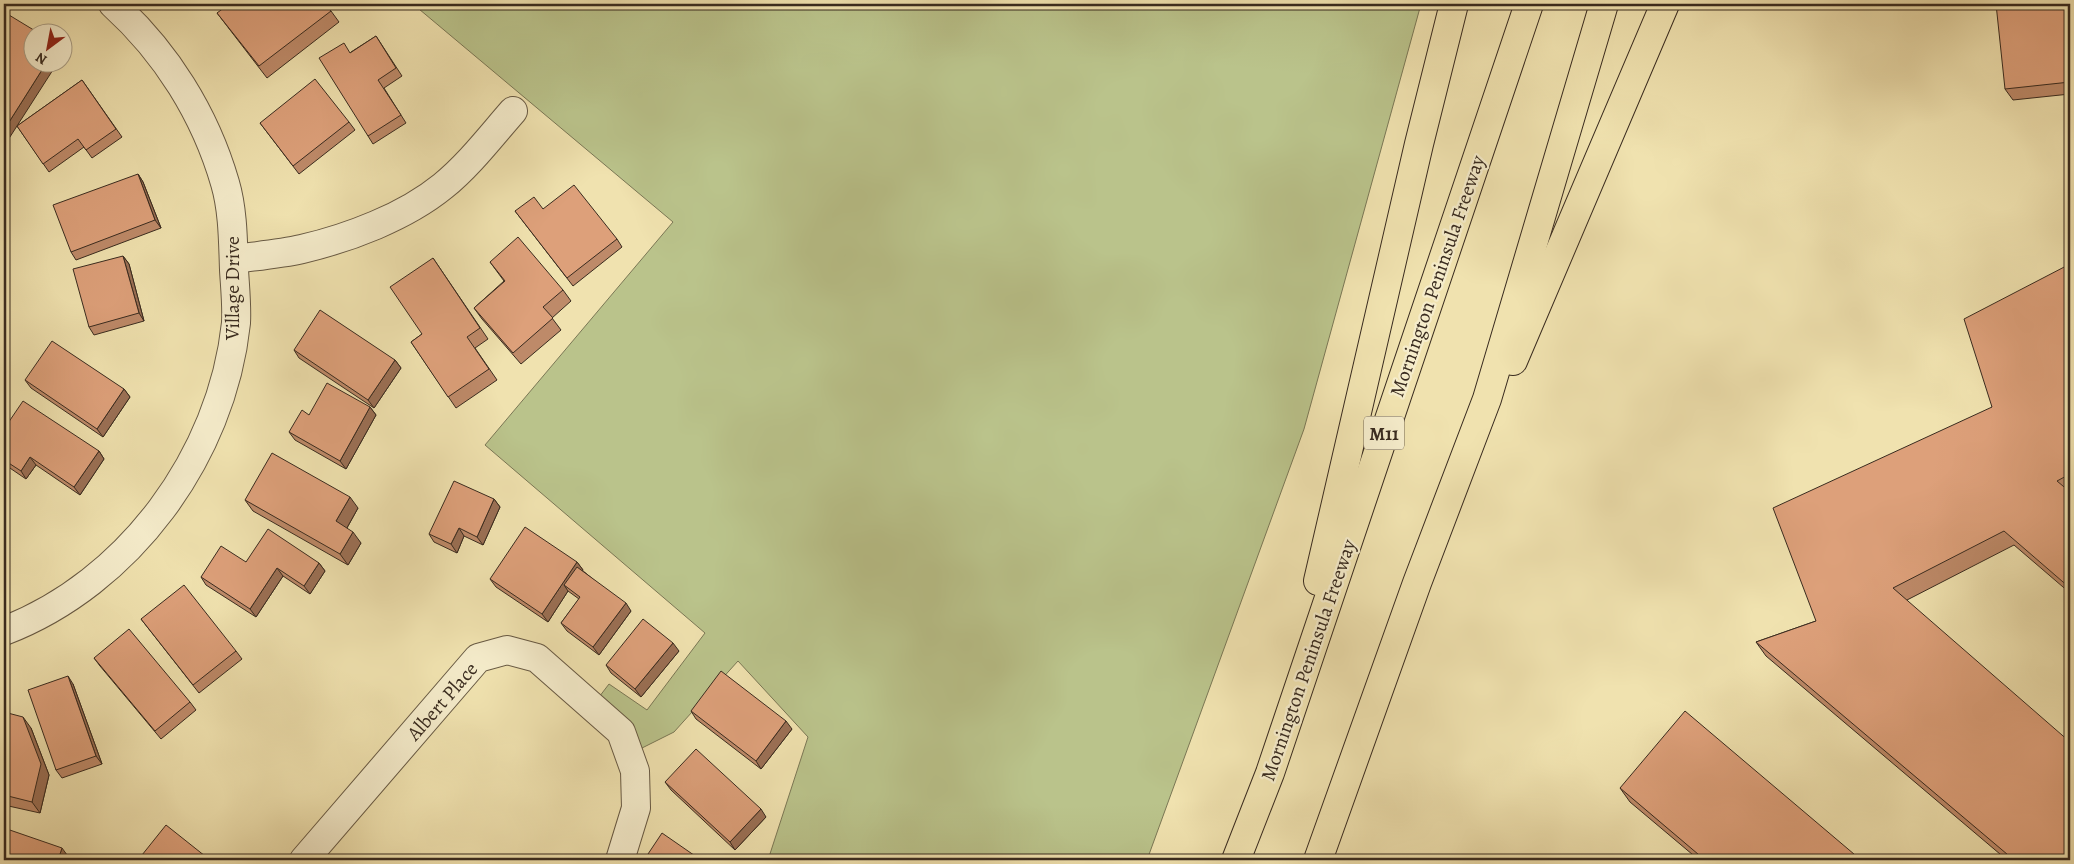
<svg xmlns="http://www.w3.org/2000/svg" width="2074" height="864" viewBox="0 0 2074 864" font-family="Alegreya,serif">
<rect width="100%" height="100%" fill="#f0e2af"/>
<filter id="stains"><feTurbulence type="fractalNoise" baseFrequency=".004" numOctaves="4"/><feColorMatrix values="0 0 0 0 .2 0 0 0 0 .09 0 0 0 0 .02 0 0 0 .5 -.17"/></filter>
<radialGradient id="worn" r=".72"><stop offset=".6" stop-color="#630" stop-opacity="0"/><stop offset="1" stop-color="#630" stop-opacity=".3"/></radialGradient>
<path fill="#bac38b" stroke="#7a7755" d="M 413,4 L 1421,4 L 1304,429 L 1147,860 L 768,860 L 808,737 L 738,661 L 674,732 L 634,752 L 596,701 L 609,684 L 647,710 L 705,633 L 485,445 L 673,222 Z"/>
<g fill="none" stroke-linecap="round" stroke-linejoin="round">
<g stroke="#675943" stroke-width="30">
<g id="street">
<path d="M 234,259 C 256,256 280,254 302,249 C 349,238 405,217 443,186 C 469,165 491,136 513,111"/>
<path d="M 4,631 C 129,583 222,456 236,323 C 237,306 235,287 234,270 C 233,241 233,210 225,183 C 205,114 166,52 113,4"/>
<path d="M 304,860 L 478,658 L 507,650 L 537,658 L 621,732 L 635,771 L 636,808 L 620,860"/>
</g>
</g>
<g stroke="#392b1f" stroke-width="30">
<g id="highway">
<path d="M 1513,361 L 1665,4"/>
<path d="M 1318,581 L 1419,144 L 1454,4"/>
<path d="M 1236,860 L 1270,773 L 1529,4"/>
<path d="M 1318,860 L 1417,583 L 1487,399 L 1604,4"/>
</g>
</g>
<use href="#street" stroke="#f5eccb" stroke-width="28"/>
<use href="#highway" stroke="#f0e2af" stroke-width="28"/>
</g>
<g fill="#be8a69" stroke="#392b1f">
<path d="M 220,4 L 227,4 L 223,7 Z"/>
<path d="M 2070,4 L 2070,94 L 2013,100 L 2005,89 Z"/>
<path d="M 331,11 L 339,22 L 267,78 L 217,13 Z"/>
<path d="M 376,36 L 402,76 L 384,88 L 406,123 L 373,144 L 368,136 L 351,52 Z"/>
<path d="M 82,80 L 122,137 L 92,158 L 84,147 L 49,172 L 17,126 Z"/>
<path d="M 349,122 L 355,130 L 299,174 L 260,123 Z"/>
<path d="M 138,174 L 143,182 L 161,228 L 76,260 L 71,252 Z"/>
<path d="M 543,209 L 617,239 L 622,247 L 573,286 L 515,211 Z"/>
<path d="M 123,256 L 129,264 L 144,321 L 94,335 L 89,327 Z"/>
<path d="M 433,258 L 488,339 L 475,348 L 497,380 L 456,408 L 411,342 L 422,334 Z"/>
<path d="M 490,262 L 563,290 L 571,301 L 552,318 L 561,330 L 521,364 L 482,319 L 474,308 L 504,281 Z"/>
<path d="M 2070,264 L 2070,593 L 2014,545 L 1907,600 L 2070,860 L 2007,860 L 1766,656 L 1756,642 L 1816,621 L 1992,407 Z"/>
<path d="M 294,350 L 395,360 L 401,368 L 374,408 L 299,358 Z"/>
<path d="M 25,380 L 124,389 L 130,397 L 103,437 L 31,388 Z"/>
<path d="M 370,407 L 376,415 L 346,469 L 295,440 L 289,432 L 309,415 Z"/>
<path d="M 4,429 L 99,451 L 104,459 L 80,495 L 36,465 L 26,479 L 4,464 Z"/>
<path d="M 494,499 L 500,507 L 483,545 L 464,536 L 457,553 L 434,542 L 429,534 Z"/>
<path d="M 245,500 L 358,508 L 347,528 L 361,543 L 348,565 L 253,511 Z"/>
<path d="M 246,562 L 319,563 L 325,571 L 310,594 L 283,576 L 256,617 L 206,585 L 201,577 Z"/>
<path d="M 577,562 L 583,570 L 582,570 L 631,611 L 599,655 L 567,631 L 561,623 L 579,599 L 568,591 L 548,622 L 496,587 L 490,579 Z"/>
<path d="M 141,619 L 236,651 L 242,659 L 199,693 Z"/>
<path d="M 679,651 L 641,697 L 611,673 L 606,665 Z"/>
<path d="M 94,658 L 190,702 L 196,710 L 161,739 L 100,666 Z"/>
<path d="M 73,684 L 102,764 L 62,778 L 56,770 Z"/>
<path d="M 691,711 L 792,729 L 761,769 L 696,719 Z"/>
<path d="M 4,712 L 31,728 L 49,775 L 40,813 L 4,805 Z"/>
<path d="M 665,782 L 766,817 L 735,850 L 671,790 Z"/>
<path d="M 1620,788 L 1861,860 L 1699,860 L 1630,802 Z"/>
</g>
<g fill="#9b7055" stroke="#392b1f">
<path d="M 47,62 L 58,62 L 8,140 L 4,133 L 4,130 Z"/>
<path d="M 138,174 L 143,182 L 161,228 L 155,220 Z"/>
<path d="M 123,256 L 129,264 L 144,321 L 139,313 Z"/>
<path d="M 395,360 L 401,368 L 374,408 L 368,400 Z"/>
<path d="M 124,389 L 130,397 L 103,437 L 97,429 Z"/>
<path d="M 370,407 L 376,415 L 346,469 L 340,461 Z"/>
<path d="M 99,451 L 104,459 L 80,495 L 74,487 Z"/>
<path d="M 30,457 L 36,465 L 26,479 L 21,471 Z"/>
<path d="M 350,497 L 358,508 L 344,533 L 336,521 Z"/>
<path d="M 494,499 L 500,507 L 483,545 L 477,537 Z"/>
<path d="M 459,528 L 464,536 L 457,553 L 451,544 Z"/>
<path d="M 353,532 L 361,543 L 348,565 L 340,554 Z"/>
<path d="M 577,562 L 583,570 L 570,589 L 564,585 L 568,591 L 548,622 L 542,614 Z"/>
<path d="M 319,563 L 325,571 L 310,594 L 304,586 Z"/>
<path d="M 277,568 L 283,576 L 256,617 L 250,609 Z"/>
<path d="M 626,603 L 631,611 L 599,655 L 593,647 Z"/>
<path d="M 673,643 L 679,651 L 641,697 L 635,689 Z"/>
<path d="M 68,676 L 73,684 L 102,764 L 96,756 Z"/>
<path d="M 23,717 L 31,728 L 49,775 L 40,813 L 32,802 Z"/>
<path d="M 786,721 L 792,729 L 761,769 L 756,761 Z"/>
<path d="M 761,809 L 766,817 L 735,850 L 730,842 Z"/>
<path d="M 62,848 L 70,859 L 70,860 L 58,860 Z"/>
</g>
<g fill="#dda07a" stroke="#392b1f">
<path d="M 229,4 L 325,4 L 331,11 L 259,66 L 217,13 Z"/>
<path d="M 1996,4 L 2070,4 L 2070,82 L 2005,89 Z"/>
<path d="M 9,15 L 37,32 L 32,32 L 32,62 L 47,62 L 4,130 L 4,23 Z"/>
<path d="M 376,36 L 396,68 L 378,80 L 401,115 L 368,136 L 319,58 L 344,43 L 350,53 Z"/>
<path d="M 315,79 L 349,122 L 293,166 L 260,123 Z"/>
<path d="M 82,80 L 116,129 L 86,150 L 78,139 L 43,164 L 17,126 Z"/>
<path d="M 138,174 L 155,220 L 71,252 L 53,205 Z"/>
<path d="M 574,185 L 617,239 L 567,278 L 515,211 L 534,197 L 543,209 Z"/>
<path d="M 518,237 L 563,290 L 543,307 L 553,318 L 513,353 L 474,308 L 505,281 L 490,262 Z"/>
<path d="M 123,256 L 139,313 L 89,327 L 73,269 Z"/>
<path d="M 433,258 L 480,328 L 467,337 L 489,369 L 448,397 L 411,342 L 422,334 L 390,287 Z"/>
<path d="M 2070,264 L 2070,474 L 2057,481 L 2070,492 L 2070,588 L 2004,531 L 1893,588 L 2070,742 L 2070,860 L 2014,860 L 1756,642 L 1816,621 L 1773,508 L 1992,407 L 1964,319 Z"/>
<path d="M 320,310 L 395,360 L 368,400 L 294,350 Z"/>
<path d="M 52,341 L 124,389 L 97,429 L 25,380 Z"/>
<path d="M 327,383 L 370,407 L 340,461 L 289,432 L 302,410 L 309,415 Z"/>
<path d="M 23,401 L 99,451 L 74,487 L 30,457 L 21,471 L 4,460 L 4,429 Z"/>
<path d="M 272,453 L 350,497 L 336,521 L 353,532 L 340,554 L 245,500 Z"/>
<path d="M 454,481 L 494,499 L 477,537 L 459,528 L 451,544 L 429,534 Z"/>
<path d="M 525,527 L 577,562 L 542,614 L 490,579 Z"/>
<path d="M 268,529 L 319,563 L 304,586 L 277,568 L 250,609 L 201,577 L 221,546 L 246,562 Z"/>
<path d="M 577,567 L 626,603 L 593,647 L 561,623 L 580,597 L 564,585 Z"/>
<path d="M 184,585 L 236,651 L 193,685 L 141,619 Z"/>
<path d="M 643,619 L 673,643 L 635,689 L 606,665 Z"/>
<path d="M 129,629 L 190,702 L 155,731 L 94,658 Z"/>
<path d="M 721,671 L 786,721 L 756,761 L 691,711 Z"/>
<path d="M 68,676 L 96,756 L 56,770 L 28,690 Z"/>
<path d="M 1685,711 L 1861,860 L 1705,860 L 1620,788 Z"/>
<path d="M 4,712 L 23,717 L 41,764 L 32,802 L 4,795 Z"/>
<path d="M 696,749 L 761,809 L 730,842 L 665,782 Z"/>
<path d="M 166,825 L 210,860 L 138,860 Z"/>
<path d="M 4,828 L 62,848 L 58,860 L 4,860 Z"/>
<path d="M 662,833 L 701,860 L 651,860 L 646,857 Z"/>
</g>
<g text-anchor="middle" stroke-width="4.5" stroke-linejoin="round" paint-order="stroke">
<rect fill="#f5eccb" stroke="#716553" stroke-width="1" x="1364" y="416.5" width="40" height="33" rx="4"/>
<g font-size="19" font-weight="bold" fill="#392b1f">
<text x="1384" y="440">M11</text>
</g>
<g font-size="20" fill="#392b1f" stroke="#f5eccb">
<text transform="translate(1437 276) rotate(-71)" y="7">Mornington Peninsula Freeway</text>
<text transform="translate(232 288) rotate(-90)" y="7">Village Drive</text>
<text transform="translate(1308 660) rotate(-71)" y="7">Mornington Peninsula Freeway</text>
<text transform="translate(442 701) rotate(-49)" y="7">Albert Place</text>
</g>
</g>
<rect width="2074" height="864" fill="none" stroke="#f0e2af" stroke-width="20"/>
<rect x="5" y="5" width="2064" height="854" fill="none" stroke="#392b1f" stroke-width="2.5"/>
<rect x="10" y="10" width="2054" height="844" fill="none" stroke="#392b1f"/>
<g transform="translate(48 48) rotate(212)"><circle r="24" fill="#f5eccb" stroke="#aa9f86"/>
<path d="M0-4L9 19L0 12L-9 19Z" fill="#8f2418"/>
<text y="-8" font-size="14" font-weight="bold" text-anchor="middle" fill="#392b1f">N</text>
</g>
<rect width="100%" height="100%" filter="url(#stains)"/>
<rect width="100%" height="100%" fill="url(#worn)"/>
</svg>
